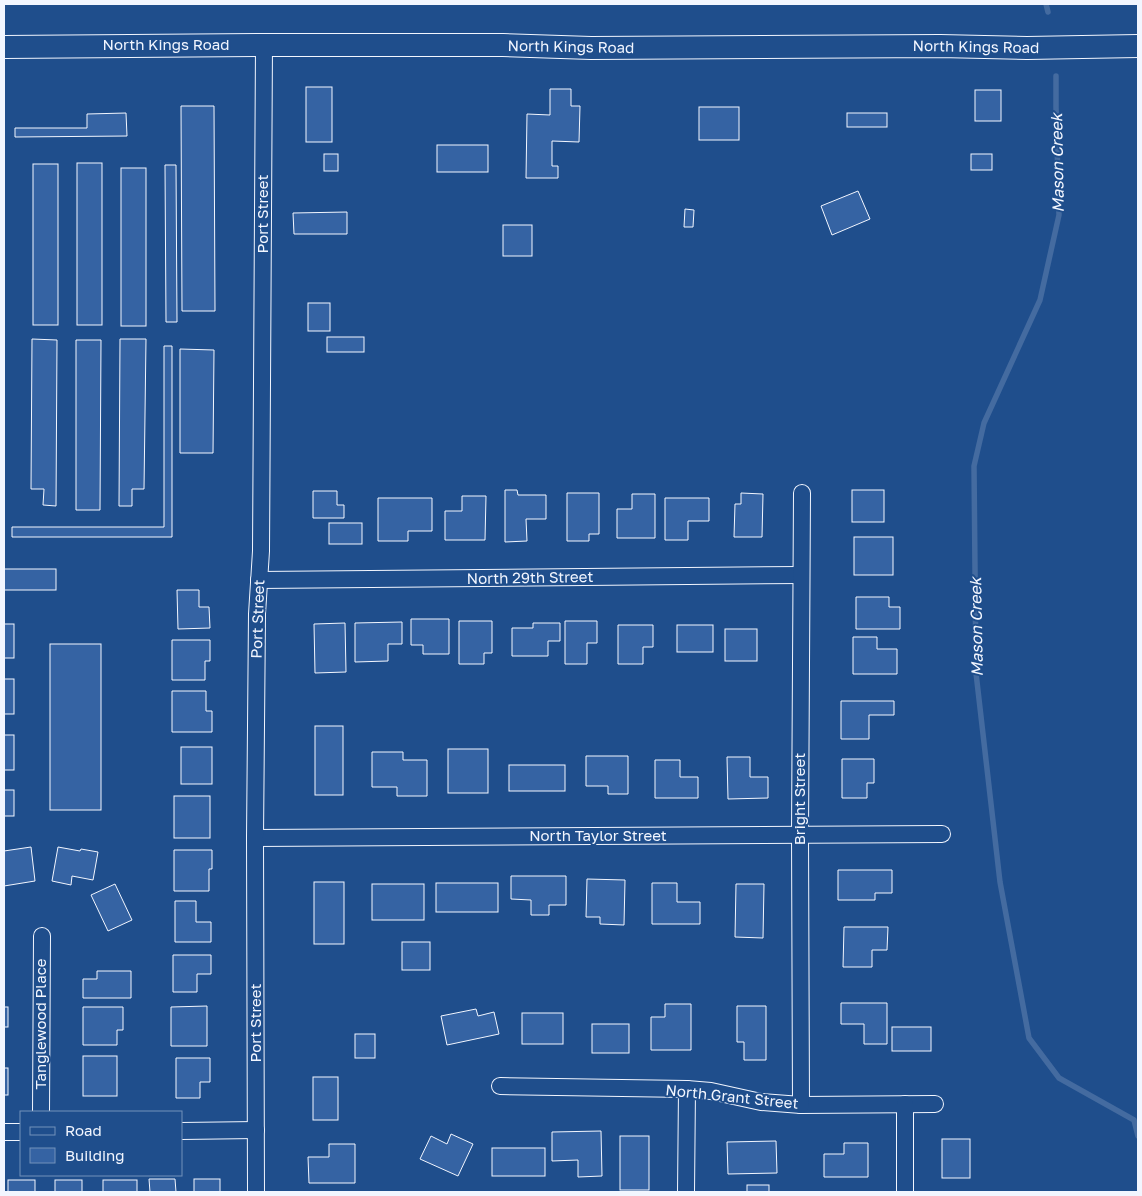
<svg xmlns="http://www.w3.org/2000/svg" width="1142" height="1196" viewBox="0 0 1142 1196" font-family="'Golos Text',sans-serif">
<rect width="100%" height="100%" fill="#1f4e8c"/>
<g fill="none" stroke-linecap="round" stroke-linejoin="round">
<g stroke="#446ba0" stroke-width="5.5">
<path d="M 1046,4 L 1048,12"/>
<path d="M 1056,76 L 1056,107 L 1059,215 L 1040,300 L 984,423 L 974,466 L 976,673 L 1000,882 L 1029,1038 L 1059,1078 L 1134,1120 L 1138,1136"/>
</g>
</g>
<g fill="#3563a3" stroke="#f2f6ff">
<rect x="306" y="87" width="26" height="55"/>
<path d="M 550,89 L 571,89 L 571,106 L 580,106 L 579,142 L 552,141 L 552,166 L 558,166 L 558,178 L 526,178 L 527,114 L 550,115 Z"/>
<rect x="975" y="90" width="26" height="31"/>
<path d="M 181,106 L 214,106 L 215,311 L 182,311 Z"/>
<rect x="699" y="107" width="40" height="33"/>
<path d="M 126,113 L 127,136 L 15,137 L 15,128 L 87,128 L 87,114 Z"/>
<rect x="847" y="113" width="40" height="14"/>
<rect x="437" y="145" width="51" height="27"/>
<rect x="324" y="154" width="14" height="17"/>
<rect x="971" y="154" width="21" height="16"/>
<rect x="77" y="163" width="25" height="162"/>
<rect x="33" y="164" width="25" height="161"/>
<path d="M 165,165 L 176,165 L 177,322 L 166,322 Z"/>
<rect x="121" y="168" width="25" height="158"/>
<path d="M 858,191 L 870,219 L 832,235 L 821,206 Z"/>
<path d="M 685,209 L 694,210 L 693,227 L 684,227 Z"/>
<path d="M 347,212 L 347,234 L 294,234 L 293,213 Z"/>
<rect x="503" y="225" width="29" height="31"/>
<rect x="308" y="303" width="22" height="28"/>
<rect x="327" y="337" width="37" height="15"/>
<path d="M 32,339 L 57,340 L 56,506 L 43,505 L 44,489 L 31,489 Z"/>
<path d="M 120,339 L 146,339 L 144,489 L 132,489 L 132,506 L 119,506 Z"/>
<path d="M 76,340 L 101,340 L 100,510 L 76,510 Z"/>
<path d="M 164,346 L 172,346 L 172,537 L 12,537 L 12,527 L 164,527 Z"/>
<path d="M 180,349 L 214,350 L 213,453 L 180,453 Z"/>
<path d="M 505,490 L 517,490 L 518,495 L 546,495 L 546,519 L 526,519 L 527,541 L 505,542 Z"/>
<rect x="852" y="490" width="32" height="32"/>
<path d="M 313,491 L 337,491 L 337,505 L 344,505 L 344,518 L 313,518 Z"/>
<path d="M 567,493 L 599,493 L 599,534 L 589,534 L 589,541 L 567,541 Z"/>
<path d="M 741,493 L 763,494 L 762,537 L 734,537 L 735,504 L 741,504 Z"/>
<path d="M 632,494 L 655,494 L 655,538 L 617,538 L 617,509 L 632,509 Z"/>
<path d="M 462,496 L 486,496 L 485,540 L 445,540 L 445,511 L 462,511 Z"/>
<path d="M 378,498 L 432,498 L 432,531 L 408,531 L 408,541 L 378,541 Z"/>
<path d="M 665,498 L 709,498 L 709,521 L 688,521 L 688,540 L 665,540 Z"/>
<rect x="329" y="523" width="33" height="21"/>
<rect x="854" y="537" width="39" height="38"/>
<rect x="4" y="569" width="52" height="21"/>
<path d="M 177,590 L 199,590 L 199,607 L 209,607 L 210,628 L 178,629 Z"/>
<path d="M 856,597 L 889,597 L 889,607 L 900,607 L 900,629 L 856,629 Z"/>
<path d="M 411,619 L 449,619 L 449,654 L 423,654 L 423,645 L 411,645 Z"/>
<path d="M 459,621 L 492,621 L 492,653 L 484,653 L 484,664 L 459,664 Z"/>
<path d="M 565,621 L 597,621 L 597,643 L 587,643 L 587,664 L 565,664 Z"/>
<path d="M 402,622 L 402,644 L 388,644 L 388,661 L 355,662 L 355,623 Z"/>
<path d="M 345,623 L 346,672 L 315,673 L 314,624 Z"/>
<path d="M 533,623 L 560,623 L 560,641 L 548,641 L 548,656 L 512,656 L 512,628 L 533,628 Z"/>
<rect x="4" y="624" width="10" height="34"/>
<path d="M 618,625 L 653,625 L 653,647 L 643,647 L 643,664 L 618,664 Z"/>
<rect x="677" y="625" width="36" height="27"/>
<rect x="725" y="629" width="32" height="32"/>
<path d="M 853,637 L 877,637 L 877,649 L 897,649 L 897,674 L 853,674 Z"/>
<path d="M 172,640 L 210,640 L 210,661 L 205,661 L 205,680 L 172,680 Z"/>
<rect x="50" y="644" width="51" height="166"/>
<rect x="4" y="679" width="10" height="35"/>
<path d="M 172,691 L 206,691 L 206,711 L 212,711 L 212,732 L 172,732 Z"/>
<path d="M 841,701 L 894,701 L 894,715 L 869,715 L 869,739 L 841,739 Z"/>
<rect x="315" y="726" width="28" height="69"/>
<rect x="4" y="735" width="10" height="35"/>
<rect x="181" y="747" width="31" height="37"/>
<rect x="448" y="749" width="40" height="44"/>
<path d="M 372,752 L 403,752 L 403,760 L 427,760 L 427,796 L 397,796 L 397,787 L 372,787 Z"/>
<path d="M 586,756 L 628,756 L 628,794 L 608,794 L 608,786 L 586,786 Z"/>
<path d="M 727,757 L 750,757 L 750,777 L 768,777 L 768,798 L 728,799 Z"/>
<path d="M 842,759 L 874,759 L 874,783 L 867,783 L 867,798 L 842,798 Z"/>
<path d="M 655,760 L 680,760 L 680,777 L 698,777 L 698,798 L 655,798 Z"/>
<rect x="509" y="765" width="56" height="26"/>
<rect x="4" y="790" width="10" height="26"/>
<rect x="174" y="796" width="36" height="42"/>
<path d="M 31,847 L 35,881 L 4,886 L 4,851 Z"/>
<path d="M 58,847 L 80,851 L 81,849 L 98,852 L 93,880 L 72,876 L 71,885 L 52,881 Z"/>
<path d="M 174,850 L 212,850 L 212,869 L 209,869 L 209,891 L 174,891 Z"/>
<path d="M 838,870 L 892,870 L 892,893 L 875,893 L 875,900 L 838,900 Z"/>
<path d="M 511,876 L 566,876 L 566,905 L 549,905 L 549,915 L 531,915 L 531,900 L 511,899 Z"/>
<path d="M 587,879 L 625,880 L 624,925 L 600,924 L 600,917 L 586,917 Z"/>
<rect x="314" y="882" width="30" height="62"/>
<rect x="436" y="883" width="62" height="29"/>
<path d="M 652,883 L 677,883 L 677,902 L 700,902 L 700,924 L 652,924 Z"/>
<path d="M 115,884 L 132,920 L 108,931 L 91,895 Z"/>
<rect x="372" y="884" width="52" height="36"/>
<path d="M 736,884 L 764,884 L 763,938 L 735,937 Z"/>
<path d="M 175,901 L 196,901 L 196,922 L 211,922 L 211,942 L 175,942 Z"/>
<path d="M 844,927 L 888,927 L 887,950 L 872,950 L 872,967 L 843,967 Z"/>
<rect x="402" y="942" width="28" height="28"/>
<path d="M 173,955 L 211,955 L 211,974 L 197,974 L 197,992 L 173,992 Z"/>
<path d="M 97,971 L 131,971 L 131,998 L 83,998 L 83,979 L 97,979 Z"/>
<path d="M 841,1003 L 887,1003 L 887,1044 L 864,1044 L 864,1024 L 841,1024 Z"/>
<path d="M 665,1004 L 691,1004 L 691,1050 L 651,1050 L 651,1017 L 665,1017 Z"/>
<path d="M 207,1006 L 207,1046 L 171,1046 L 171,1007 Z"/>
<path d="M 737,1006 L 766,1006 L 766,1060 L 744,1060 L 744,1042 L 737,1042 Z"/>
<rect x="4" y="1007" width="4" height="20"/>
<path d="M 83,1007 L 123,1007 L 123,1030 L 117,1030 L 117,1045 L 83,1045 Z"/>
<path d="M 476,1009 L 478,1016 L 494,1012 L 499,1034 L 447,1045 L 441,1016 Z"/>
<rect x="522" y="1013" width="41" height="31"/>
<rect x="592" y="1024" width="37" height="29"/>
<rect x="892" y="1027" width="39" height="24"/>
<rect x="355" y="1034" width="20" height="24"/>
<rect x="83" y="1056" width="34" height="40"/>
<path d="M 176,1058 L 210,1058 L 210,1082 L 200,1082 L 200,1098 L 176,1098 Z"/>
<rect x="4" y="1068" width="4" height="27"/>
<rect x="313" y="1077" width="25" height="43"/>
<path d="M 601,1131 L 602,1176 L 578,1177 L 578,1160 L 552,1161 L 552,1132 Z"/>
<path d="M 451,1134 L 473,1144 L 458,1176 L 420,1159 L 431,1136 L 447,1144 Z"/>
<rect x="620" y="1136" width="29" height="54"/>
<rect x="942" y="1139" width="28" height="39"/>
<path d="M 776,1141 L 777,1173 L 728,1174 L 727,1142 Z"/>
<path d="M 844,1143 L 868,1143 L 868,1177 L 824,1177 L 824,1154 L 844,1154 Z"/>
<path d="M 329,1144 L 355,1144 L 355,1183 L 309,1183 L 308,1157 L 329,1157 Z"/>
<rect x="492" y="1148" width="53" height="28"/>
<path d="M 149,1179 L 175,1179 L 176,1192 L 150,1192 Z"/>
<rect x="194" y="1179" width="26" height="13"/>
<rect x="8" y="1180" width="27" height="12"/>
<rect x="55" y="1180" width="27" height="12"/>
<rect x="103" y="1180" width="34" height="12"/>
<rect x="747" y="1185" width="22" height="7"/>
</g>
<g fill="none" stroke-linecap="round" stroke-linejoin="round">
<g stroke="#f2f6ff" stroke-width="18">
<g id="street">
<path d="M 259,580 L 801,575"/>
<path d="M 255,838 L 942,834"/>
<path d="M 500,1086 L 687,1089 L 711,1091 L 761,1102 L 801,1105 L 935,1104"/>
<path d="M 801,1105 L 800,835 L 802,493"/>
<path d="M 41,1112 L 42,936"/>
<path d="M 181,1131 L 256,1130"/>
<path d="M 4,1132 L 21,1132"/>
<path d="M 256,1192 L 255,838 L 257,614 L 261,551 L 264,45"/>
<path d="M 686,1192 L 687,1089"/>
<path d="M 905,1192 L 905,1104"/>
</g>
</g>
<g stroke="#f2f6ff" stroke-width="24">
<path id="secondary" d="M 4,47 L 264,45 L 503,45 L 591,48 L 940,46 L 1027,48 L 1138,46"/>
</g>
<use href="#street" stroke="#1f4e8c" stroke-width="16"/>
<use href="#secondary" stroke="#1f4e8c" stroke-width="22"/>
</g>
<g text-anchor="middle" stroke-width="4" stroke-linejoin="round" paint-order="stroke">
<g font-size="15" fill="#f2f6ff" stroke="#1f4e8c">
<text x="166" y="50">North Kings Road</text>
<text transform="translate(571 47) rotate(1)" y="5">North Kings Road</text>
<text transform="translate(976 47) rotate(1)" y="5">North Kings Road</text>
<text transform="translate(263 214) rotate(-90)" y="5">Port Street</text>
<text transform="translate(530 578) rotate(-1)" y="5">North 29th Street</text>
<text transform="translate(258 619) rotate(-88)" y="5">Port Street</text>
<text transform="translate(800 799) rotate(-90)" y="5">Bright Street</text>
<text x="598" y="841">North Taylor Street</text>
<text transform="translate(256 1023) rotate(-90)" y="5">Port Street</text>
<text transform="translate(41 1024) rotate(-90)" y="5">Tanglewood Place</text>
<text transform="translate(732 1097) rotate(6)" y="5">North Grant Street</text>
</g>
<g font-size="16" font-style="italic" fill="#f2f6ff" stroke="#1f4e8c">
<text transform="translate(1057 163) rotate(-91)" y="6">Mason Creek</text>
<text transform="translate(976 627) rotate(-91)" y="6">Mason Creek</text>
</g>
</g>
<rect width="1142" height="1196" fill="none" stroke="#f2f6ff" stroke-width="10"/>
<rect x="20" y="1111" width="162" height="65" fill="#1f4e8c" stroke="#7391ba"/>
<rect x="30" y="1127" width="25" height="8" fill="#1f4e8c" stroke="#7391ba"/>
<text x="65" y="1136" font-size="15" fill="#f2f6ff">Road</text>
<rect x="30" y="1148" width="25" height="15" fill="#3563a3" stroke="#7391ba"/>
<text x="65" y="1161" font-size="15" fill="#f2f6ff">Building</text>
</svg>
